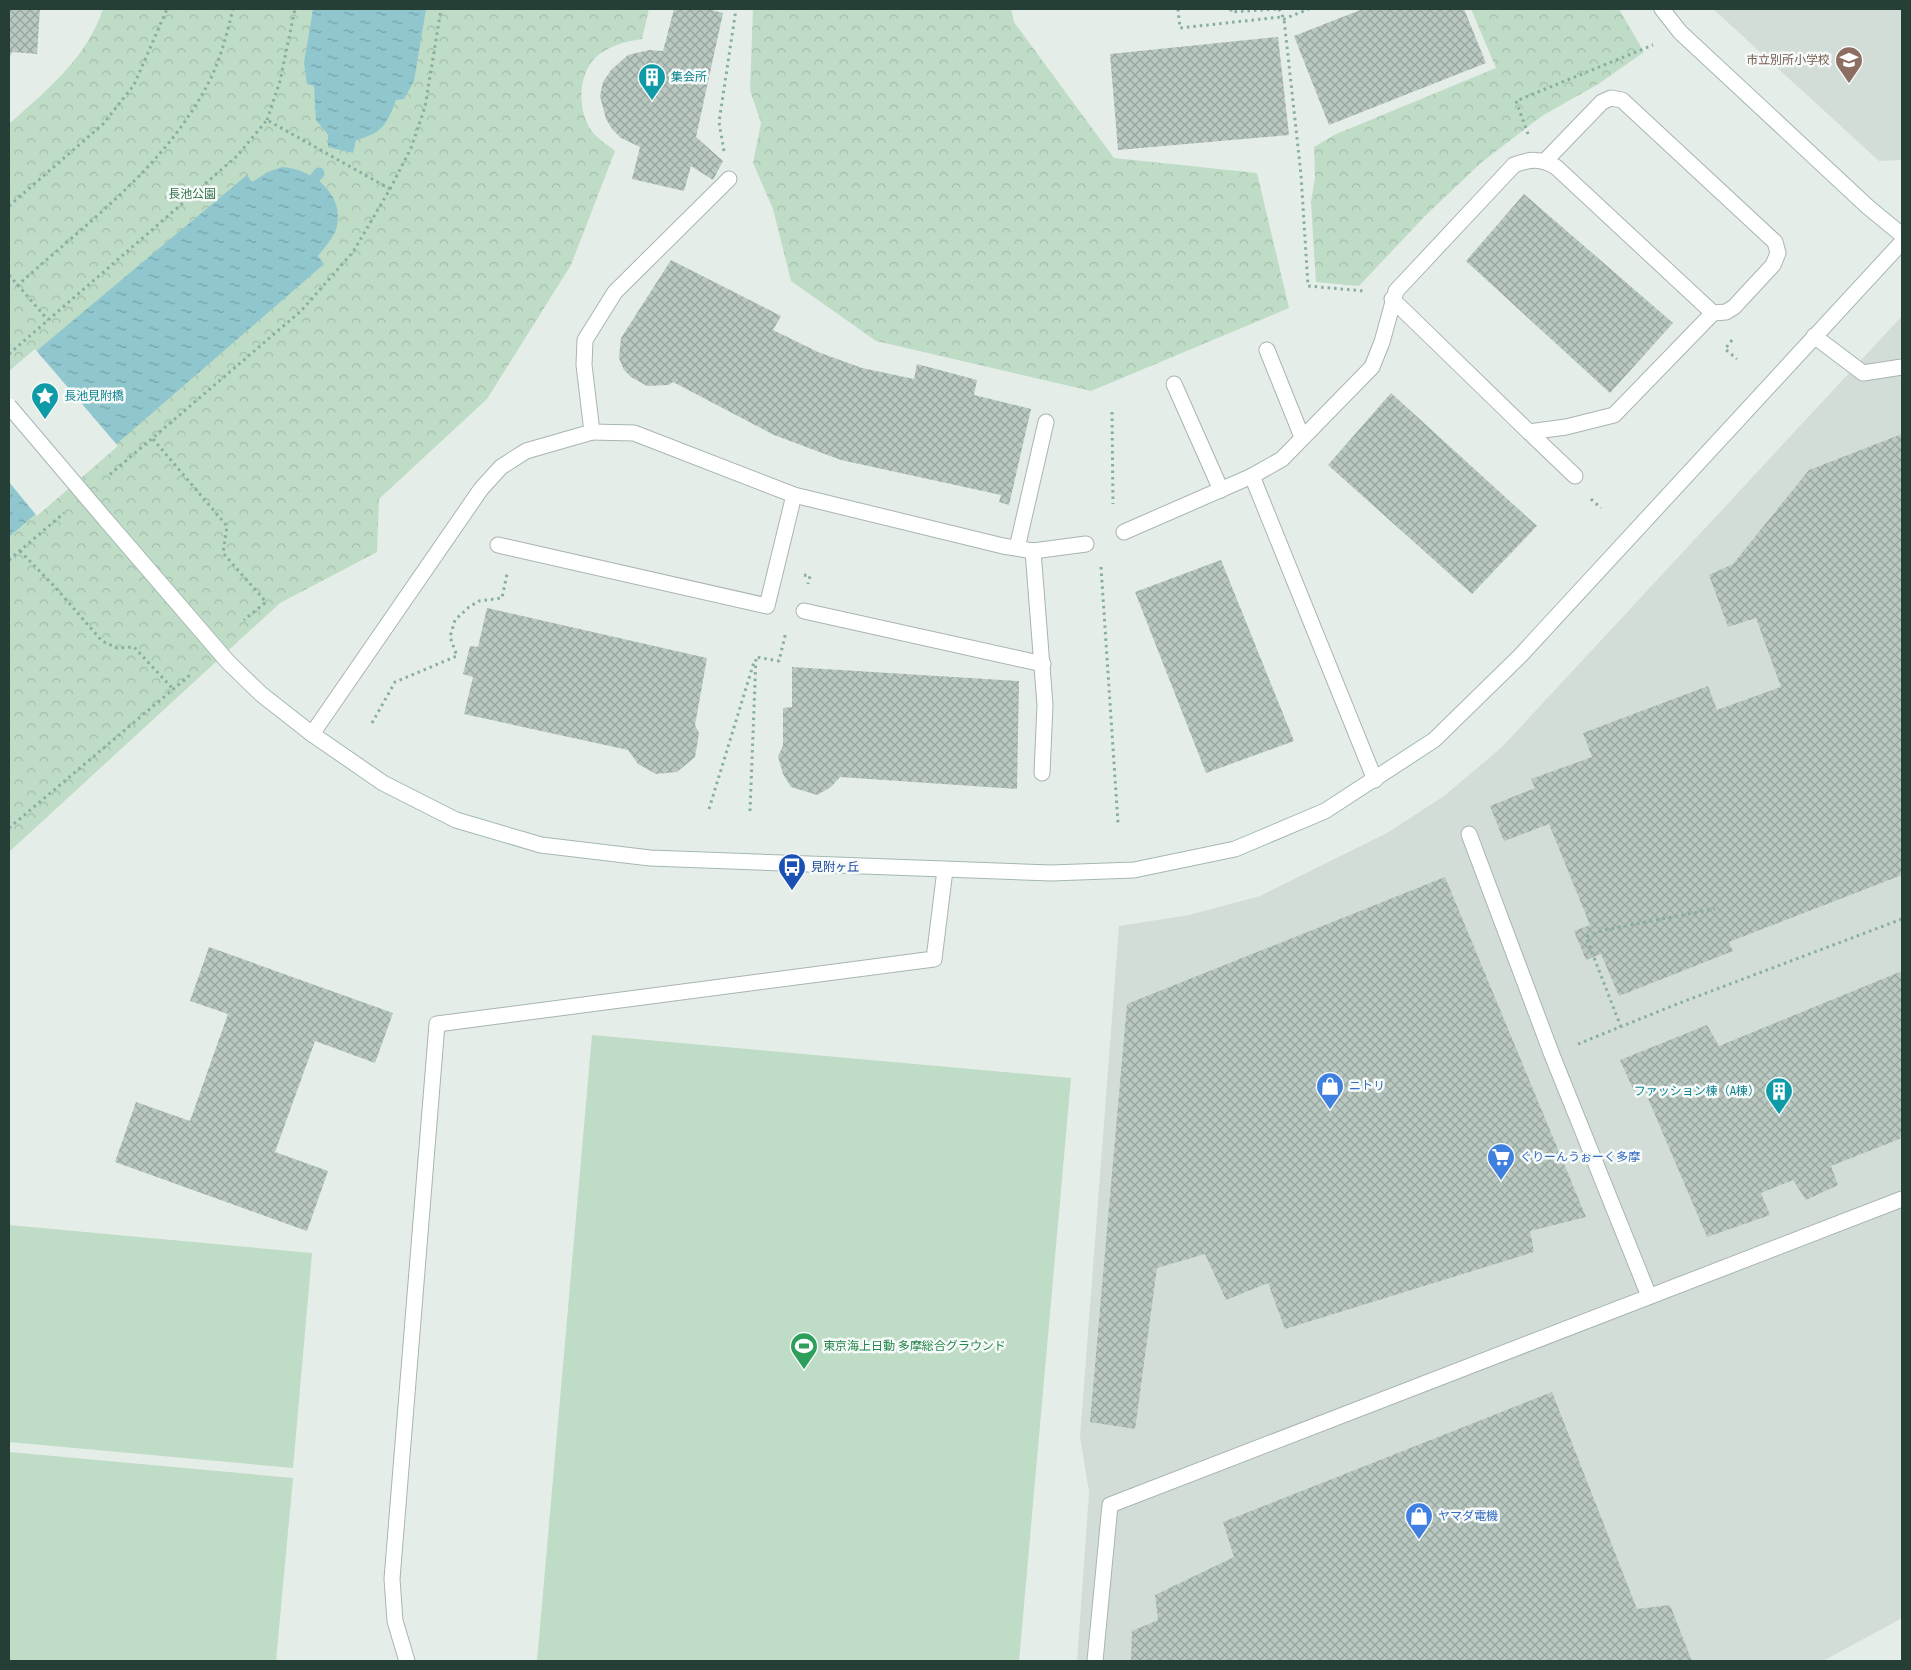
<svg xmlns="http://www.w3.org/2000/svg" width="1911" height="1670" viewBox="0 0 1911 1670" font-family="'Fira Sans Condensed','Noto Sans JP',sans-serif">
<defs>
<pattern id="forest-crowns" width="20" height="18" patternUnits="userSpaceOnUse" patternTransform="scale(1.25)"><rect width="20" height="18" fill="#bfdcc6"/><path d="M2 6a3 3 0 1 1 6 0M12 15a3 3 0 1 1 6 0" fill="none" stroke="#a4beab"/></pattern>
<pattern id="water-ripples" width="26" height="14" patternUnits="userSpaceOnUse" patternTransform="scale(1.25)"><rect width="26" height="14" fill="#90c6ce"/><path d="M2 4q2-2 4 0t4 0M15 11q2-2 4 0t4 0" fill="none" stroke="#75a2a8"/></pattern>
<pattern id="building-cross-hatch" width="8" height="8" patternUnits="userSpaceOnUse" patternTransform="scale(1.25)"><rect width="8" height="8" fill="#bac8c2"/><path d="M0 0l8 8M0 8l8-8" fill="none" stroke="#97a49e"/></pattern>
</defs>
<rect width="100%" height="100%" fill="#e5ede9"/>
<g fill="#d3ddd8">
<path d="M 1713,9 L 1902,9 L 1902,160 L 1879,161 Z"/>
<path d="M 1902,316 L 1902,1618 L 1823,1661 L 1077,1661 L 1089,1492 L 1080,1437 L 1119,926 L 1189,915 L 1260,896 L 1387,833 L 1444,796 L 1502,747 Z"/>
</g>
<g fill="#bfdcc6">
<path d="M 592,1035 L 1071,1078 L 1019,1661 L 537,1661 Z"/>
<path d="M 9,1225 L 312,1253 L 293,1468 L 9,1442 Z"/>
<path d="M 9,1452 L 293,1478 L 276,1661 L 9,1661 Z"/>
</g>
<g fill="url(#forest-crowns)">
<path d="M 103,9 L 649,9 L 642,39 C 626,41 608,46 595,58 C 577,76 577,114 594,134 C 600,140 609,146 615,151 L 571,265 L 487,399 L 379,499 L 377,552 L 280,603 L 9,852 L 9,124 C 47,90 86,59 103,9 Z"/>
<path d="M 753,9 L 1011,9 L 1014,22 L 1114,158 L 1257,173 L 1289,308 L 1091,391 L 876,341 L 791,281 L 773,209 L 753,163 L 761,123 L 750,90 Z"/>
<path d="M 1471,9 L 1619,9 L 1644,52 L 1600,83 L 1542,116 L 1482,162 L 1425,216 L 1359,286 L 1316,282 L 1311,202 L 1315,178 L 1314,147 L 1334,135 L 1496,68 Z"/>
</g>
<g fill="url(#water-ripples)">
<path d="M 313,9 L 426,9 L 414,81 L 404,99 L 396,100 C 387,124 383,133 356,140 L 353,153 L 328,147 L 328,135 L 316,120 L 314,86 L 307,84 L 304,63 Z"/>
<path d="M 282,167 C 312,169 344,193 337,226 C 334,237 325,247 318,256 L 324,264 L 9,537 L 9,374 L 247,175 L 252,182 L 268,172 Z"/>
</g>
<path fill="#e5ede9" d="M 35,349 L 118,446 L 37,516 L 9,482 L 9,371 Z"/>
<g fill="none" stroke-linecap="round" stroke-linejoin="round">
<path stroke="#90c6ce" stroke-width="11" d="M 315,178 L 319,173"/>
</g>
<g fill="url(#building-cross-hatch)">
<path d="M 9,9 L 40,9 L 37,54 L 12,52 L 9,59 Z"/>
<path d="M 674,9 L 708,9 L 723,13 L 696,137 L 723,161 L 713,180 L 691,166 L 684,191 L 632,179 L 640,147 L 621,138 L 612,129 L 606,119 L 600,96 L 603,82 L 611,70 L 628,55 L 649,50 L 663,51 Z"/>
<path d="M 1363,9 L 1464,9 L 1486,63 L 1329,125 L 1294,36 Z"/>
<path d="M 1278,37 L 1289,135 L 1118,150 L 1110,54 Z"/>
<path d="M 1524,194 L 1673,323 L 1610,393 L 1466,261 Z"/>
<path d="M 671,260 L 781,316 L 773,330 L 818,352 L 862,368 L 914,379 L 917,364 L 977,380 L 974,395 L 1031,409 L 1009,505 L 999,502 L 1001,495 L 841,460 L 774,435 L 673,382 L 669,385 L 647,386 L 631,377 L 624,370 L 619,358 L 621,338 Z"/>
<path d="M 1391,393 L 1537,526 L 1472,594 L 1328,465 Z"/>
<path d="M 1902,434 L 1902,875 L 1729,942 L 1733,951 L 1619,996 L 1601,954 L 1586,960 L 1574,931 L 1590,925 L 1549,824 L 1504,841 L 1490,806 L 1535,788 L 1531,779 L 1592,757 L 1583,733 L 1708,686 L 1717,710 L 1781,687 L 1756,618 L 1728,627 L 1709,575 L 1733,564 L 1809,470 Z"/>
<path d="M 1221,560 L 1294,741 L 1206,773 L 1135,592 Z"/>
<path d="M 487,608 L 707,658 L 695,725 L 699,733 L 695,757 L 677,772 L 656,774 L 638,764 L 628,750 L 464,714 L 473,677 L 463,674 L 470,646 L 478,647 Z"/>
<path d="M 792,667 L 1019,681 L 1017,789 L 840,777 L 831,787 L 817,795 L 791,787 L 783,774 L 778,756 L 783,746 L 783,708 L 792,707 Z"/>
<path d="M 1445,877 L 1586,1217 L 1530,1231 L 1534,1252 L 1285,1329 L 1268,1283 L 1226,1300 L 1205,1254 L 1157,1268 L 1135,1429 L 1090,1422 L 1127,1004 Z"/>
<path d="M 209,947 L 393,1013 L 375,1063 L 315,1041 L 275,1152 L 328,1171 L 307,1231 L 115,1162 L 136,1102 L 190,1121 L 228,1014 L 190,1001 Z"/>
<path d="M 1902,971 L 1902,1138 L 1831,1166 L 1838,1185 L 1806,1200 L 1793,1180 L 1761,1193 L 1770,1215 L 1707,1237 L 1644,1089 L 1634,1091 L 1620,1060 L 1707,1025 L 1719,1046 Z"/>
<path d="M 1552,1392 L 1637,1609 L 1670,1605 L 1692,1661 L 1131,1661 L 1132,1631 L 1158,1620 L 1155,1595 L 1234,1557 L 1223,1522 Z"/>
</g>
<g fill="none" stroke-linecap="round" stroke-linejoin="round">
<g stroke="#a8b5b0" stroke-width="17">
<g id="lane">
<path d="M 1546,160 L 1602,102 L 1611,98 L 1622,100 L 1775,242 L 1778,253 L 1773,265 L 1734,307 L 1726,312 L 1713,313"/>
<path d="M 1814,336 L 1863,373 L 1902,367"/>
<path d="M 1267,350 L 1302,437"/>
<path d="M 1174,384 L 1221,490"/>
<path d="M 592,432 L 634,433 L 794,495 L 1003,546 L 1033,551 L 1086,544"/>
<path d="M 1529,432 L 1575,476"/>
<path d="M 1124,532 L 1252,476"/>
<path d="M 498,545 L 767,606 L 794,495"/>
<path d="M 1017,548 L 1046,422"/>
<path d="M 1033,551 L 1045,705 L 1042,773"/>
<path d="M 804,611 L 1043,664"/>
<path d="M 312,734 L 481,489 L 501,467 L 526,451 L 592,432 L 584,365 L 585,340 L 615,292 L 729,179"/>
<path d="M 1375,780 L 1252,476 L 1282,459 L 1372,367 L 1382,342 L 1396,291 L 1514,165 C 1529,159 1541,158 1556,167 L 1713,313 L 1614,415 L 1566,427 L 1529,432 L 1392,299"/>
<path d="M 1469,834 L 1552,1055 L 1649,1296"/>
<path d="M 407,1661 L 395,1621 L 392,1579 L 437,1024 L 934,959 L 945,870"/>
<path d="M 1095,1661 L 1110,1505 L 1902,1199"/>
</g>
</g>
<g stroke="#a3b8b0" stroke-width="17">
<g id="secondary">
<path d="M 1662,9 L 1680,32 L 1868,207 L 1902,235"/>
<path d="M 105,519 L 228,662 L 261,694 L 312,734 L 383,783 L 456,820 L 541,845 L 650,858 L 1051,873 L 1134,870 L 1235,849 L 1325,811 L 1434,740 L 1520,656 L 1902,242"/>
</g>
</g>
<g stroke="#87aea1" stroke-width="3" stroke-dasharray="2.5 4" stroke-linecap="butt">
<path d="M 1178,9 L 1180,28 L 1281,17 L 1284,19 L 1309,9"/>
<path d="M 1231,9 L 1231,12 L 1278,9"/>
<path d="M 1279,9 L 1284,19 L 1301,175 L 1308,286 L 1364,291"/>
<path d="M 267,120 L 280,81 L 295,9"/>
<path d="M 1528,134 L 1516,101 L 1653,45"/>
<path d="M 724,151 L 719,122 L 736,9"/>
<path d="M 390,189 L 411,148 L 425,107 L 441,9"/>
<path d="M 9,206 L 103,124 L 134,85 L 167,9"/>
<path d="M 9,275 L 48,320"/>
<path d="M 17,286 C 84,225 160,171 204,91 C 219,66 226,37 233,9"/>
<path d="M 1732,340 L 1725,349 L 1737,359"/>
<path d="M 9,354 L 237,156 L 267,120 L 390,189 L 353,252 L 301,311 L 107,477"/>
<path d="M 1112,412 L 1113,504"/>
<path d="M 153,439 L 227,526 L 223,553 L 266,602 L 244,620"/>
<path d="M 1591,499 L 1601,508"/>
<path d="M 20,551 L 55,587 L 102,641 L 117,648 L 134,647 L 173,689"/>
<path d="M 9,560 L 64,513"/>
<path d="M 1101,567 L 1118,823"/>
<path d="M 804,575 L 810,576 L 808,584"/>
<path d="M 372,723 L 395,682 L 457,656 L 450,637 L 455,620 L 469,607 L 479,601 L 502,598 L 507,574"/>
<path d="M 709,809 L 754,662"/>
<path d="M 750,811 L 756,657 L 779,661 L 786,632"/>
<path d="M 9,828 L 190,675"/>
<path d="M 1621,1027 L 1586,937 L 1603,930 L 1715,909"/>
<path d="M 1578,1044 L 1677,1004 L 1902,919"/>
</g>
<use href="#lane" stroke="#fff" stroke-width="15"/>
<use href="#secondary" stroke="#fff" stroke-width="15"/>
<g stroke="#a3b8b0" stroke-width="17" stroke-linecap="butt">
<path id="secondary-bridge" d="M 9,406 L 105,519"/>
</g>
<use href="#secondary-bridge" stroke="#fff" stroke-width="15"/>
</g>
<defs>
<g id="school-pin" transform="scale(1.4375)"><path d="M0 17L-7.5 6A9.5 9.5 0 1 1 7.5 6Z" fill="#8d6e63" stroke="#f5f9f7"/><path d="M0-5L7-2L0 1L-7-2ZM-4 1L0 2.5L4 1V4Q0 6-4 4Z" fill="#fff"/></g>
<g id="building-pin" transform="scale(1.4375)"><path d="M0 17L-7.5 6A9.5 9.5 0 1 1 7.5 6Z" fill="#0f9aa8" stroke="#f5f9f7"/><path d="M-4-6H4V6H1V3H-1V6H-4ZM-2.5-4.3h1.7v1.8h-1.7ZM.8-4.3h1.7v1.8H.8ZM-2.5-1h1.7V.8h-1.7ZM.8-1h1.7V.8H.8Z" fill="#fff"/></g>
<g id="sight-pin" transform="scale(1.4375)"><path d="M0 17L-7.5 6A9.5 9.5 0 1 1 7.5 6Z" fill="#0f9aa8" stroke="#f5f9f7"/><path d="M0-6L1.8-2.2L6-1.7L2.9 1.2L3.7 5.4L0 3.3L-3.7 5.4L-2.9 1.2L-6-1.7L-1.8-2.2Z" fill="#fff"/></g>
<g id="bus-pin" transform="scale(1.4375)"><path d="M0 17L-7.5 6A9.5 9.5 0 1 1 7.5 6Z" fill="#1a4fb4" stroke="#f5f9f7"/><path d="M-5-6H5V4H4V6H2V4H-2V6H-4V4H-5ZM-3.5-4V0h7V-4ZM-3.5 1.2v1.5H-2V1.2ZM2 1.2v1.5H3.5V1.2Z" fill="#fff"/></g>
<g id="shop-pin" transform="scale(1.4375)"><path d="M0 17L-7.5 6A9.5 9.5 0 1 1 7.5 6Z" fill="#3f7fe0" stroke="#f5f9f7"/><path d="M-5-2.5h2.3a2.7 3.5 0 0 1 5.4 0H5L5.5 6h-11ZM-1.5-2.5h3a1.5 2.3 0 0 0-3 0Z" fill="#fff"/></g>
<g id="supermarket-pin" transform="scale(1.4375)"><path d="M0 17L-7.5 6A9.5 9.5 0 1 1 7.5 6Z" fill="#3f7fe0" stroke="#f5f9f7"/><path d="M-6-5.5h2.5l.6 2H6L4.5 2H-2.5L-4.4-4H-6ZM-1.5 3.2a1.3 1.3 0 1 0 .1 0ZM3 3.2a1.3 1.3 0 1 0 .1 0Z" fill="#fff"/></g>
<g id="stadium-pin" transform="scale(1.4375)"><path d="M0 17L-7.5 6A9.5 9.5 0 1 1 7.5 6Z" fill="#2e9e5b" stroke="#f5f9f7"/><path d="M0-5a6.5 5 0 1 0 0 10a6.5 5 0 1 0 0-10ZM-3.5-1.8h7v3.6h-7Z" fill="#fff"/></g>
</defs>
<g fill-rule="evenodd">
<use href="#school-pin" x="1849" y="60"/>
<use href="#building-pin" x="652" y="77"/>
<use href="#sight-pin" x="45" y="396"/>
<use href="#bus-pin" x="792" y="867"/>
<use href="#shop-pin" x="1330" y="1086"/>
<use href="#building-pin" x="1779" y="1091"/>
<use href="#supermarket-pin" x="1501" y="1157"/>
<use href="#stadium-pin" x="804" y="1346"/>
<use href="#shop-pin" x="1419" y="1516"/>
</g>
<g text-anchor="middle" stroke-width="5" stroke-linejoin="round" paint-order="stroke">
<g font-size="12" fill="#785e54" stroke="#f5f9f7" text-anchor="end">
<text x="1830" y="64">市立別所小学校</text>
</g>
<g font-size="12" fill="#0d838f" stroke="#f5f9f7" text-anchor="start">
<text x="671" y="81">集会所</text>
<text x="64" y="400">長池見附橋</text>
<text x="1760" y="1095" text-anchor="end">ファッション棟（A棟）</text>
</g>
<g font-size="12" fill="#317249" stroke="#f5f9f7">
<text x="192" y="198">長池公園</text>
</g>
<g font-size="12" fill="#164399" stroke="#f5f9f7" text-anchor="start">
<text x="811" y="871">見附ヶ丘</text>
</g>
<g font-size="12" fill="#366cbe" stroke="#f5f9f7" text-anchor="start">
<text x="1349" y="1090">ニトリ</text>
<text x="1520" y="1161">ぐりーんうぉーく多摩</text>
<text x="1438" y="1520">ヤマダ電機</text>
</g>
<g font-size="12" fill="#27864d" stroke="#f5f9f7" text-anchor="start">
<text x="823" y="1350">東京海上日動 多摩総合グラウンド</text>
</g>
</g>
<rect width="1911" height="1670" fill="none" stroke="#253e36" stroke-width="20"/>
</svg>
